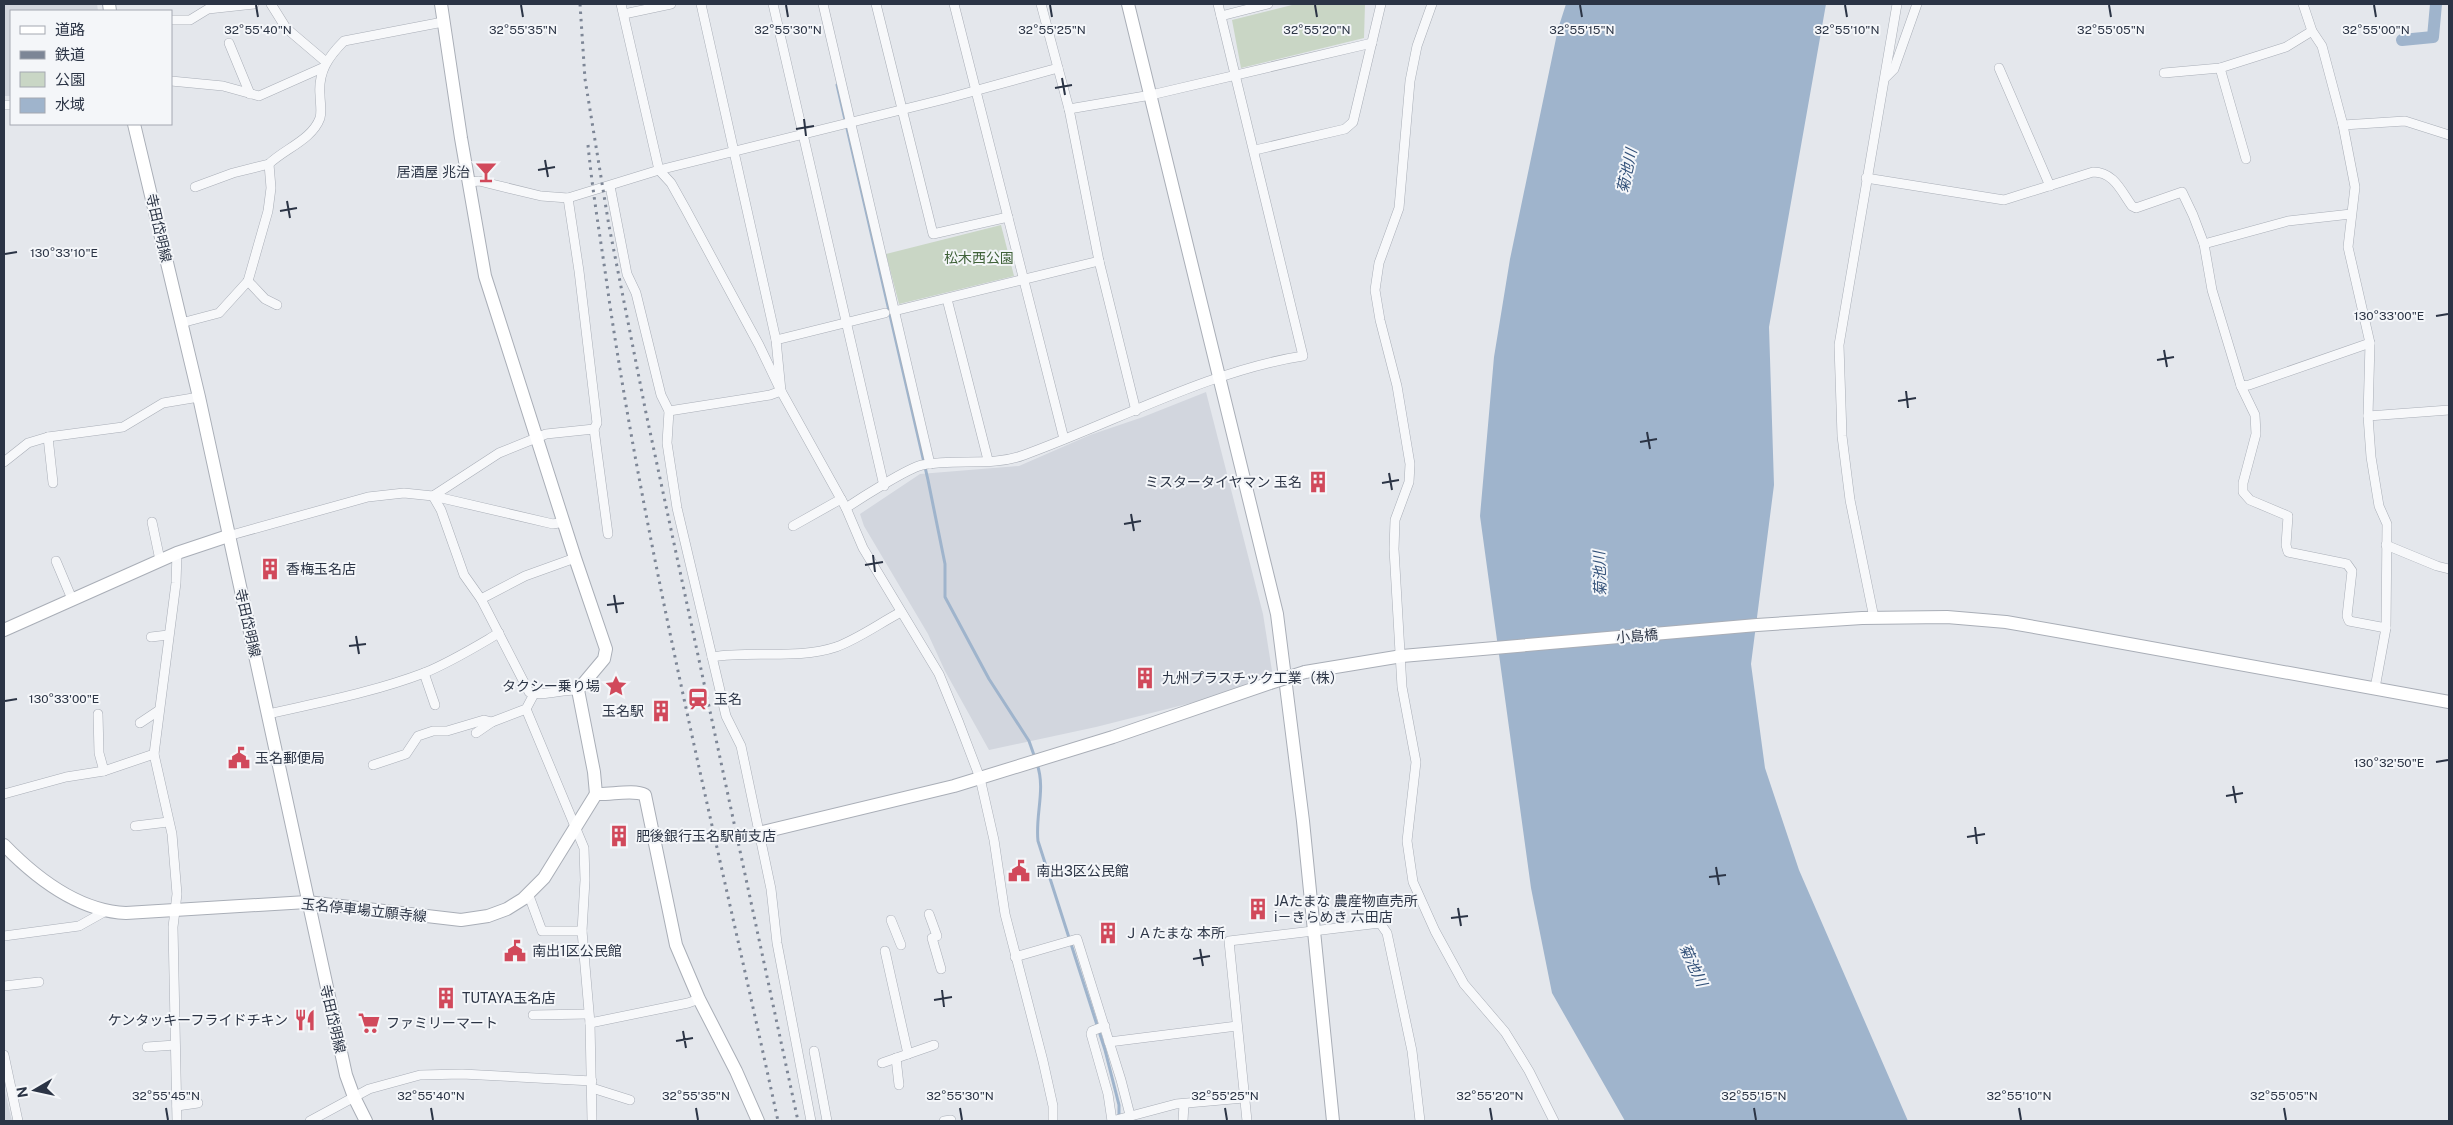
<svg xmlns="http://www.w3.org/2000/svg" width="2453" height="1125" viewBox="0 0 2453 1125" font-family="'Public Sans','Noto Sans JP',sans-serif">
<rect width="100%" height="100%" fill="#e4e7ec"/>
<g fill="#d2d6de">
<path d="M 4,4 L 97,4 L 98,11 L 11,11 L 11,96 L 4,96 Z"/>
<path d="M 1206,392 L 1263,614 L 1272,671 L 1270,683 L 1096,727 L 989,750 L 945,671 L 928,634 L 864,526 L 860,514 L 920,474 L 1019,466 L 1090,435 L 1143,417 Z"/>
<path d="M 4,1087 L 12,1121 L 4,1121 Z"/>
</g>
<g fill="#c9d6c5">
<path d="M 1296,4 L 1365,4 L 1364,38 L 1241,68 L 1232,20 Z"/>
<path d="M 1001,225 L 1014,276 L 899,304 L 886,254 Z"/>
</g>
<path fill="#9fb4cc" d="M 1566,4 L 1826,4 L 1769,327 L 1774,485 L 1751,664 L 1765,768 L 1799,870 L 1908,1121 L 1625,1121 L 1552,993 L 1531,888 L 1480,516 L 1494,357 L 1510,259 L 1558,29 Z"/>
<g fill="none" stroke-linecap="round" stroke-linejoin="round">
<g stroke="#9fb4cc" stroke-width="3">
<path d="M 837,85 L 928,480 L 945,564 L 945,597 L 989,679 L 1029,741 L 1035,758"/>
<path d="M 1037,764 C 1046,789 1035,815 1038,841 L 1105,1050 L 1119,1105 L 1119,1119"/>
</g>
<path stroke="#9fb4cc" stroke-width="12" d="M 2402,40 L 2433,37 L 2436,4"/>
<g stroke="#a9aeb7" stroke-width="10">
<g id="street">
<path d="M 271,4 L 286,28 L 326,62"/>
<path d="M 621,4 L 659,170 L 671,183 L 685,208 L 759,345 L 781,391 L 846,508 L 863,548 L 939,674 L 959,723 L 980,778 L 994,840 L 1005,914 L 1043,1061 L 1053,1106 L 1053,1121"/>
<path d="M 773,4 L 884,486"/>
<path d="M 823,4 L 930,464"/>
<path d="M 876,4 L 933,234 L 1008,217"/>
<path d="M 954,4 L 1064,439"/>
<path d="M 1041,4 L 1058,68"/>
<path d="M 1432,4 L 1417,46 L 1410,81 L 1399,208 L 1379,263 L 1375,290 L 1380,320 L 1397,386 L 1410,464 L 1409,482 L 1395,520 L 1394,549 L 1402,687 L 1416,762 L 1407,841 L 1413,882 L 1435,931 L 1464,984 L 1505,1032 L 1529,1071 L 1554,1121"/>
<path d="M 2303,4 L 2312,31 L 2322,46 L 2343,125 L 2355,187 L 2348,247 L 2370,343 L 2368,416 L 2371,457 L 2379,506 L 2387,524 L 2386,628 L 2375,688"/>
<path d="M 624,14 L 671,4"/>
<path d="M 1221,16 L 1268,4"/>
<path d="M 171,20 L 190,20 L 208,9 L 254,4"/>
<path d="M 229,43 L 250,94"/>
<path d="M 1999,68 L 2050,186"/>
<path d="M 2220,68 L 2246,159"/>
<path d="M 2164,73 L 2220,68 L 2286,47 L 2312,31"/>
<path d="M 1886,77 L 1894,69 L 1917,4"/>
<path d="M 171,81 L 223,86 L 259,96 L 322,68"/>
<path d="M 4,105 L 11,105"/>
<path d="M 1069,109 L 1099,261 L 1136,411"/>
<path d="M 2343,125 L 2405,121 L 2449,135"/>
<path d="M 1255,150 L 1345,129 L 1353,122 L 1381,4"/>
<path d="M 1866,178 L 2004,200 L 2093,172 C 2114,172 2121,191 2132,206 L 2136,208 L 2182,192 L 2193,215 L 2204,244 L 2212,290 L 2241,386 L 2255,415 L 2256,434 L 2243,483 L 2243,492 L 2250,500 L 2288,516 L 2286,545 L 2288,552 L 2347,564 L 2352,571 L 2347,616 L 2349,621 L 2386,628"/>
<path d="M 470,182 L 479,181 L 541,196 L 568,198 L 659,170 L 945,99 L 1058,68 L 1069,109 L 1151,95 L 1372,43"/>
<path d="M 610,186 L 627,274 L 636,293 L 661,395 L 669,411 L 667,443 L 677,508 L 726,716 L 741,746 L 771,889 L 777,943 L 811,1121"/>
<path d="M 195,187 L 233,173 L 269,164"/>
<path d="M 2204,244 L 2288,221 L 2351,214"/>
<path d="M 248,281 L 265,299 L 277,305"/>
<path d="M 947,299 L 988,460"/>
<path d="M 894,311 L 1099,261"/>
<path d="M 181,323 L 219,313 L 248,281 L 268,211 L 271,188 L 269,164 C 284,149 312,140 320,118 C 322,111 320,102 320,95 C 318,72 328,57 344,41 L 443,22"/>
<path d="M 776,340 L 885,313"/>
<path d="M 2241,386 L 2249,385 L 2370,343"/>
<path d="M 669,411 L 770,395 L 781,391 L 776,340 L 701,4"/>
<path d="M 2368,416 L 2449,410"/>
<path d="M 594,429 L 608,534"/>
<path d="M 48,437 L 53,483"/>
<path d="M 4,462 L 28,443 L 48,437 L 123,427 L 163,403 L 199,397"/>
<path d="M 433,496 L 499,453 L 546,434 L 594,429 L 597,423 L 579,271 L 568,198"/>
<path d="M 433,496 L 441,510 L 464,575 L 481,599 L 529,692 C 542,697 563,689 578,690"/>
<path d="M 846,508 C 861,498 908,468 922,465 C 956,458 992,467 1024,455 C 1113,423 1210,370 1303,356 L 1218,4"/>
<path d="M 152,522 L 160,560"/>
<path d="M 793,526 L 841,499"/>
<path d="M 228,536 L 368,497 L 404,493 L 433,496 L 553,524 L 564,522"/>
<path d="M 2386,545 L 2437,566 L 2449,569"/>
<path d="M 177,553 L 176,583 L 154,754 L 172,834 L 177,894 L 173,927 L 177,1121"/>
<path d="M 56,561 L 72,599"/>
<path d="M 481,599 L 525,576 L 575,558"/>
<path d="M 1874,618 L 1850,500 L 1842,436 L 1839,345 L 1897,4"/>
<path d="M 151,637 L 168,635"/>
<path d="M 712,657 C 752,650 797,660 836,647 C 858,639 880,623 901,612"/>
<path d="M 424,673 L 435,705"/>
<path d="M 526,709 L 584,848 L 585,880 L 582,931 L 590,1023 L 592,1121"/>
<path d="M 98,714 L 99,753 L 104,771"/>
<path d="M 269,714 C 321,702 374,692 424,673 C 451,662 475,647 499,633"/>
<path d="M 140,723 L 158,711"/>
<path d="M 476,733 L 492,722"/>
<path d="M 373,765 L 406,754 L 418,736 L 433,731 L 447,731 L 484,720 L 492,722 L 526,709 L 534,694"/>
<path d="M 4,794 L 66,777 L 104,771 L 154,754"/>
<path d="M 135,826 L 168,822"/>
<path d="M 528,893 L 542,931 L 582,931"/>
<path d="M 929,914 L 937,936"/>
<path d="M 891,920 L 901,945"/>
<path d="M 4,936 L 79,926 L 104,912"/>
<path d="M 932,938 L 941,969"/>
<path d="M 885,951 L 908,1054"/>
<path d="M 1015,957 L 1077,939 L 1121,1080 L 1130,1115"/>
<path d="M 4,986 L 39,982"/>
<path d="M 533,1015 L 588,1014"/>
<path d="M 590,1023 L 688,1003 L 699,999"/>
<path d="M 1105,1026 L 1092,1031 L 1091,1034 L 1108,1094 L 1112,1121"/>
<path d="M 1109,1042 L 1237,1026"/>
<path d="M 147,1047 L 175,1045"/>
<path d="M 814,1051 L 827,1121"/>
<path d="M 4,1055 L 18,1121"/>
<path d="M 896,1058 L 899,1085"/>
<path d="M 882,1063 L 934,1045"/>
<path d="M 592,1088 L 630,1100"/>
<path d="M 177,1106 L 198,1103"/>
<path d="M 310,1121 L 369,1089 L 420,1075 L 462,1074 L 592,1081"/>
<path d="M 944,1121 L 951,1120"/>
<path d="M 1112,1121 L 1176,1104 L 1244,1098"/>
<path d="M 1183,1121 L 1184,1104"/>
<path d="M 1247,1121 L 1229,941 L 1380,923 L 1387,933 L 1412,1051 L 1420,1121"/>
</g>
</g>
<g stroke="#a9aeb7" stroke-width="14">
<g id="secondary">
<path d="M 109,4 L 110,11"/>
<path d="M 441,4 L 461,138 L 485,276 L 575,558 L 606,649 L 604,659 L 578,690 L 594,772 L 596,794 C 610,795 634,789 645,795 L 676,945 L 699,999 L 736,1071 L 758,1121"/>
<path d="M 1128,4 L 1277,614 L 1303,821 L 1333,1121"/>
<path d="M 134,124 L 199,397 L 346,1075 L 354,1097 L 366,1121"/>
<path d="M 4,630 L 177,553 L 228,536"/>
<path d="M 1305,672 L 1402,656 L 1757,625 L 1862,618 L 1947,617 L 2006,622 L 2074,634 L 2449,702"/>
<path d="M 759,833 L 954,786 L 1113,737 L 1270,683"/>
<path d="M 4,845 C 36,878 78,911 126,913 L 307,902 L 461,920 L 488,916 L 507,909 L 523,899 L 544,878 L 596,794"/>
</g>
</g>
<use href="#street" stroke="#f7f8fa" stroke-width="9"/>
<use href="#secondary" stroke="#fff" stroke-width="12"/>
<g stroke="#7d8696" stroke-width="3" stroke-dasharray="2.5 5" stroke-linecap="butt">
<path d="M 580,4 L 585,79 L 609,226 L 646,413 L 798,1121"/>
<path d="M 588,145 C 593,197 602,247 609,299 C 650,576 719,848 778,1121"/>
</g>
<g stroke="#a9aeb7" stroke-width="14" stroke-linecap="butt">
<path id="secondary-bridge" d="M 1270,683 L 1305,672"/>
</g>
<use href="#secondary-bridge" stroke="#fff" stroke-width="12"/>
</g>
<path fill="none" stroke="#2b3445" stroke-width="2" d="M 256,5 L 258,17M 521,5 L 523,17M 786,5 L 788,17M 1050,5 L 1052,17M 1315,5 L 1317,17M 1580,5 L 1582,17M 1845,5 L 1847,17M 2109,5 L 2111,17M 2374,5 L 2376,17M 1062,78 L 1065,95M 1055,88 L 1072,85M 804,119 L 806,136M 796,129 L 814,126M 545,160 L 548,177M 538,170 L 555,167M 287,201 L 290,218M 280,211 L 297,208M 5,254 L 17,252M 2436,316 L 2448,314M 2164,350 L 2167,367M 2157,360 L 2174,357M 1906,391 L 1908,408M 1898,401 L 1916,398M 1647,432 L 1650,449M 1640,442 L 1657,439M 1389,473 L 1392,490M 1382,483 L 1399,480M 1131,514 L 1134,531M 1124,524 L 1141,521M 873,555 L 875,572M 865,565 L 883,562M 614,595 L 617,613M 607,605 L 624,603M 356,636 L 359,654M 349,646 L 366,644M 5,701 L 17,699M 2436,762 L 2448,760M 2233,786 L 2236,803M 2226,796 L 2243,793M 1975,827 L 1977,844M 1967,837 L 1985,834M 1716,867 L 1719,885M 1709,877 L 1726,875M 1458,908 L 1461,926M 1451,918 L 1468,916M 1200,949 L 1203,966M 1193,959 L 1210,956M 942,990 L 944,1007M 934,1000 L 952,997M 683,1031 L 686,1048M 676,1041 L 693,1038M 166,1108 L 168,1120M 431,1108 L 433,1120M 696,1108 L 698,1120M 960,1108 L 962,1120M 1225,1108 L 1227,1120M 1490,1108 L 1492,1120M 1754,1108 L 1756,1120M 2019,1108 L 2021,1120M 2284,1108 L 2286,1120"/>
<defs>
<g id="bar-bare" transform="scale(1.725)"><path d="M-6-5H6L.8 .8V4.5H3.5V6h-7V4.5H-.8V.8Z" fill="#d1495b" stroke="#f4f6f9" stroke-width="2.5" paint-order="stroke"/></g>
<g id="building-bare" transform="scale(1.725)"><path d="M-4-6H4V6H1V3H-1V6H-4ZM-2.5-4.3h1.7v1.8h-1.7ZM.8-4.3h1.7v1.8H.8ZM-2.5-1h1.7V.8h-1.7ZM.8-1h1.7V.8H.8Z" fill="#d1495b" stroke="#f4f6f9" stroke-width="2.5" paint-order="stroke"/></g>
<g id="sight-bare" transform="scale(1.725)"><path d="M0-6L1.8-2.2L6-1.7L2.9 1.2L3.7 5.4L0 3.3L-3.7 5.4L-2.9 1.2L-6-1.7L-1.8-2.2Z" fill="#d1495b" stroke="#f4f6f9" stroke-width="2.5" paint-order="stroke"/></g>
<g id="station-bare" transform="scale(1.725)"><path d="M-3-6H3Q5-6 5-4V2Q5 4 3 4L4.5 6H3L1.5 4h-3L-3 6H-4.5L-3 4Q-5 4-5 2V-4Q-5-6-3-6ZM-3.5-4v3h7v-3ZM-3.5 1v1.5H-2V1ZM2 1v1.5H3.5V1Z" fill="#d1495b" stroke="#f4f6f9" stroke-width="2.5" paint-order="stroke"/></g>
<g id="civic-bare" transform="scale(1.725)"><path d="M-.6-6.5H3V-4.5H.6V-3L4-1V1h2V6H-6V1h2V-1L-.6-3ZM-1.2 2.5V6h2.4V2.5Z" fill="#d1495b" stroke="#f4f6f9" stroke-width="2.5" paint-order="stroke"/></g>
<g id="restaurant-bare" transform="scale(1.725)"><path d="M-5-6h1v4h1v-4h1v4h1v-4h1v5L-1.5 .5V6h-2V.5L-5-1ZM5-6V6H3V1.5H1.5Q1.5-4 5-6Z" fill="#d1495b" stroke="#f4f6f9" stroke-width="2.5" paint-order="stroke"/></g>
<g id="supermarket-bare" transform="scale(1.725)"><path d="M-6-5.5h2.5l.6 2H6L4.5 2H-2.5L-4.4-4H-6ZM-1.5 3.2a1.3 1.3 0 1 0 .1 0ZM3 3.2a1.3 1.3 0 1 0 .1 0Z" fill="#d1495b" stroke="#f4f6f9" stroke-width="2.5" paint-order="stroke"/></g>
</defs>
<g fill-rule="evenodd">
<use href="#bar-bare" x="486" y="172"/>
<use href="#building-bare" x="1318" y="482"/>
<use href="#building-bare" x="270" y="569"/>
<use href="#building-bare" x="1145" y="678"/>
<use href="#sight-bare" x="616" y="686"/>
<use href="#station-bare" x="698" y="699"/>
<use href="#building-bare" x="661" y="711"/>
<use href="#civic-bare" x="239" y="758"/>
<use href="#building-bare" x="619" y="836"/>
<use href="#civic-bare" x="1019" y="871"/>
<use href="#building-bare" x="1258" y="909"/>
<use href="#building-bare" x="1108" y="933"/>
<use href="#civic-bare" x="515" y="951"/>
<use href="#building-bare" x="446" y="998"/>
<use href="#restaurant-bare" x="305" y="1020"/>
<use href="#supermarket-bare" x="369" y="1023"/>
</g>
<g text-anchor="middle" stroke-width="4" stroke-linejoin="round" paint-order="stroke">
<g font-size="14" fill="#2b3445" stroke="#f4f6f9" text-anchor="start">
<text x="470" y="177" text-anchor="end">居酒屋 兆治</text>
<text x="1302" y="487" text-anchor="end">ミスタータイヤマン 玉名</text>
<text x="286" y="574">香梅玉名店</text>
<text x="1162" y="683">九州プラスチック工業（株）</text>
<text x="600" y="691" text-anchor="end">タクシー乗り場</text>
<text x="714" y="704">玉名</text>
<text x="644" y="716" text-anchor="end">玉名駅</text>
<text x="255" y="763">玉名郵便局</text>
<text x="636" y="841">肥後銀行玉名駅前支店</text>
<text x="1036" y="876">南出3区公民館</text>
<text x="1274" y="906">JAたまな 農産物直売所<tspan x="1274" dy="16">i－きらめき 六田店</tspan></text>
<text x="1124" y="938">ＪＡたまな 本所</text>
<text x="532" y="956">南出1区公民館</text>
<text x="462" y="1003">TUTAYA玉名店</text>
<text x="288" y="1025" text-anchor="end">ケンタッキーフライドチキン</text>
<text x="386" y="1028">ファミリーマート</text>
</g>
<g font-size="14" fill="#2b3445" stroke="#f4f6f9">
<text transform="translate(159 228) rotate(77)" y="5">寺田岱明線</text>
<text transform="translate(248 623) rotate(77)" y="5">寺田岱明線</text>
<text transform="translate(1637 636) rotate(-5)" y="5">小島橋</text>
<text transform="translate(364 910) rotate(6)" y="5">玉名停車場立願寺線</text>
<text transform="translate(333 1019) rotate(77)" y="5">寺田岱明線</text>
</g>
<g font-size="14" fill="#3f6138" stroke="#f4f6f9">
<text x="979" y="263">松木西公園</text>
</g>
<g font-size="15" font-style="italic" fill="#34527a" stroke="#f4f6f9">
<text transform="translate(1627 171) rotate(-78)" y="5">菊池川</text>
<text transform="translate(1600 574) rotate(-92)" y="5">菊池川</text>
<text transform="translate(1693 965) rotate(65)" y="5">菊池川</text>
</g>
</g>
<g font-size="12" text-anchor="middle" fill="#2b3445" stroke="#f4f6f9" stroke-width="4" stroke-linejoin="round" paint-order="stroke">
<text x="258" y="34">32°55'40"N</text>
<text x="523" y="34">32°55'35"N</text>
<text x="788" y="34">32°55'30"N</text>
<text x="1052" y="34">32°55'25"N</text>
<text x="1582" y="34">32°55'15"N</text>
<text x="1847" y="34">32°55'10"N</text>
<text x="2111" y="34">32°55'05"N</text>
<text x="2376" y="34">32°55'00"N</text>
<text x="1317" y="34">32°55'20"N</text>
<text x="64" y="257">130°33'10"E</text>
<text x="2389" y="320">130°33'00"E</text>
<text x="64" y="703">130°33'00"E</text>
<text x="2389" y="767">130°32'50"E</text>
<text x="166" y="1100">32°55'45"N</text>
<text x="431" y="1100">32°55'40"N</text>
<text x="696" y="1100">32°55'35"N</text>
<text x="960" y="1100">32°55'30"N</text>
<text x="1225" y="1100">32°55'25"N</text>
<text x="1490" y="1100">32°55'20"N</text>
<text x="1754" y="1100">32°55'15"N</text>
<text x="2019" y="1100">32°55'10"N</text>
<text x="2284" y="1100">32°55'05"N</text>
</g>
<rect width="2453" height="1125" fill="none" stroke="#2b3445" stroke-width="10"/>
<rect x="10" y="10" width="162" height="115" fill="#f4f6f9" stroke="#a4a8b1"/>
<rect x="20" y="26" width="25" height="8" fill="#ffffff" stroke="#a4a8b1"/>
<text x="55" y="35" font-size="15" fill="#2b3445">道路</text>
<rect x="20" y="51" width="25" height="8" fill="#7d8696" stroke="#a4a8b1"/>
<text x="55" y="60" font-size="15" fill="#2b3445">鉄道</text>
<rect x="20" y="72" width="25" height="15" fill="#c9d6c5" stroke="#a4a8b1"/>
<text x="55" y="85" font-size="15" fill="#2b3445">公園</text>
<rect x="20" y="98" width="25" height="15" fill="#9fb4cc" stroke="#a4a8b1"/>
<text x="55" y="110" font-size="15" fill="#2b3445">水域</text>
<g transform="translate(35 1090) rotate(261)" stroke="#f4f6f9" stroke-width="4" paint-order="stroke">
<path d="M0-4L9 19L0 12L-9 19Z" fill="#2b3445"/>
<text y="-8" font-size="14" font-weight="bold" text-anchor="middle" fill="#2b3445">N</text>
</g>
</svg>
